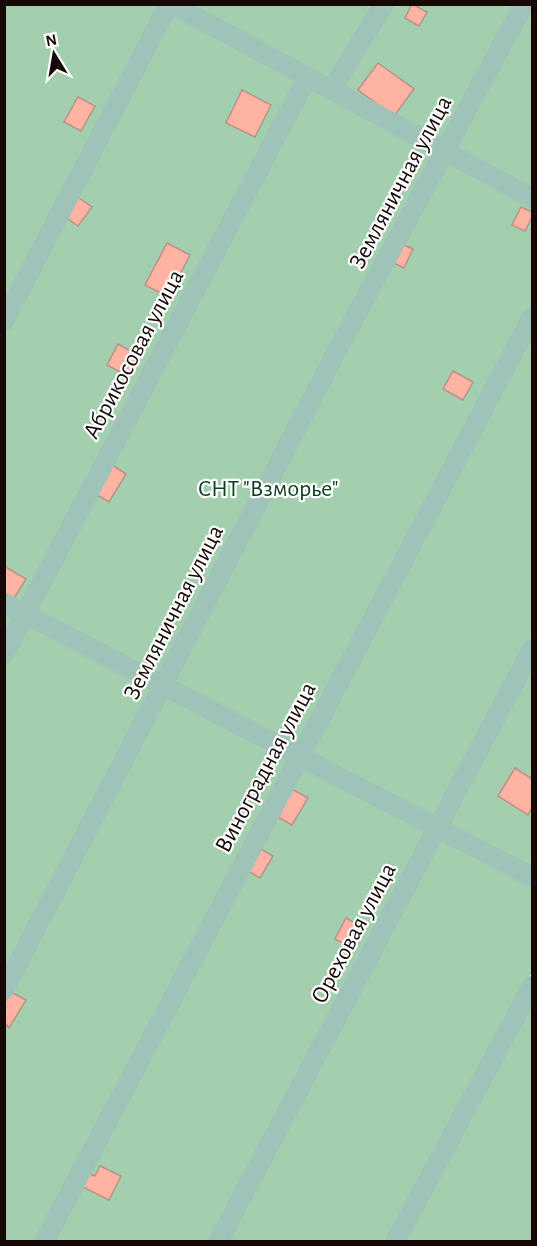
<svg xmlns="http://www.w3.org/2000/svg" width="537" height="1246" viewBox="0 0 537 1246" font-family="'Alegreya Sans',sans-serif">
<rect width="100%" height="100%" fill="#fbf3f0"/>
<g fill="#a3cfae">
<path d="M 5,5 L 532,5 L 532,972 L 389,1241 L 5,1242 Z"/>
<path d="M 532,996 L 532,1241 L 401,1241 Z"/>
</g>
<g fill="#ffb3a3" stroke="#b9928a" stroke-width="1.5">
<path d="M 412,4 L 427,12 L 419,26 L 405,18 Z"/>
<path d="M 378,63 L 414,89 L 394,116 L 358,90 Z"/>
<path d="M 242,90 L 271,105 L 255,137 L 226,123 Z"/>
<path d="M 78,97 L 95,106 L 81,131 L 64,122 Z"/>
<path d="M 76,196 L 92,207 L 78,226 L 63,215 Z"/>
<path d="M 521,207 L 532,212 L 532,217 L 525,231 L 512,225 Z"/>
<path d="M 167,243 L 190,255 L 168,297 L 145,285 Z"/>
<path d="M 399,243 L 413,249 L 404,268 L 390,261 Z"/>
<path d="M 118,344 L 141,357 L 129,377 L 107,365 Z"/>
<path d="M 453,371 L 473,382 L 463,400 L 443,389 Z"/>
<path d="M 112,465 L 126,474 L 109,502 L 94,493 Z"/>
<path d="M 4,566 L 26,579 L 13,600 L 4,595 Z"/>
<path d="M 515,768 L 532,779 L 532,807 L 528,815 L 498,796 Z"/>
<path d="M 292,789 L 308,798 L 292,825 L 276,816 Z"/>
<path d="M 259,848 L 273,856 L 260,878 L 247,870 Z"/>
<path d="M 346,918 L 365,929 L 354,949 L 335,939 Z"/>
<path d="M 11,992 L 26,1000 L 9,1028 L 4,1022 L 4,1003 Z"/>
<path d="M 100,1166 L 121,1176 L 109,1200 L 81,1186 L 87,1173 L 95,1176 Z"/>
</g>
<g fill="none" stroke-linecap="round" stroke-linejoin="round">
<g stroke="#9fc3b9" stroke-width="20">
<path d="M 172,4 L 532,198"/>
<path d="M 331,90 L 384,4"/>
<path d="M 4,321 L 169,4"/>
<path d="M 4,603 L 532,877"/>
<path d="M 4,654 L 307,78"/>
<path d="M 4,990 L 340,345 L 524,4"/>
<path d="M 44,1242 L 532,317"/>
<path d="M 218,1242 L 532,649"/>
<path d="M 395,1242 L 532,986"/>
</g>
</g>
<g text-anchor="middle" stroke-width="4.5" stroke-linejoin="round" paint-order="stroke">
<g font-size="24" fill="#150805" stroke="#fff">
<text transform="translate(400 182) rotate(-62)" y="8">Земляничная улица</text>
<text transform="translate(133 354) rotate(-62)" y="8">Абрикосовая улица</text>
<text transform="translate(173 612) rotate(-63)" y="8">Земляничная улица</text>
<text transform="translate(265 767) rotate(-62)" y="8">Виноградная улица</text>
<text transform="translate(353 933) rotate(-62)" y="8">Ореховая улица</text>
</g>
<g font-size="24" fill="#0f4022" stroke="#fff">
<text x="268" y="496">СНТ "Взморье"</text>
</g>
</g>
<rect width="537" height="1246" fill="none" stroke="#150805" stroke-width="12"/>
<g transform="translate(54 54) rotate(349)" stroke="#ffffff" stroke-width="4.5" paint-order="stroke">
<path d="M0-4.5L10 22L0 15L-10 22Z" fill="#150805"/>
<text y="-9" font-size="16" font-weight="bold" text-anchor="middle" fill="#150805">N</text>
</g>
</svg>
